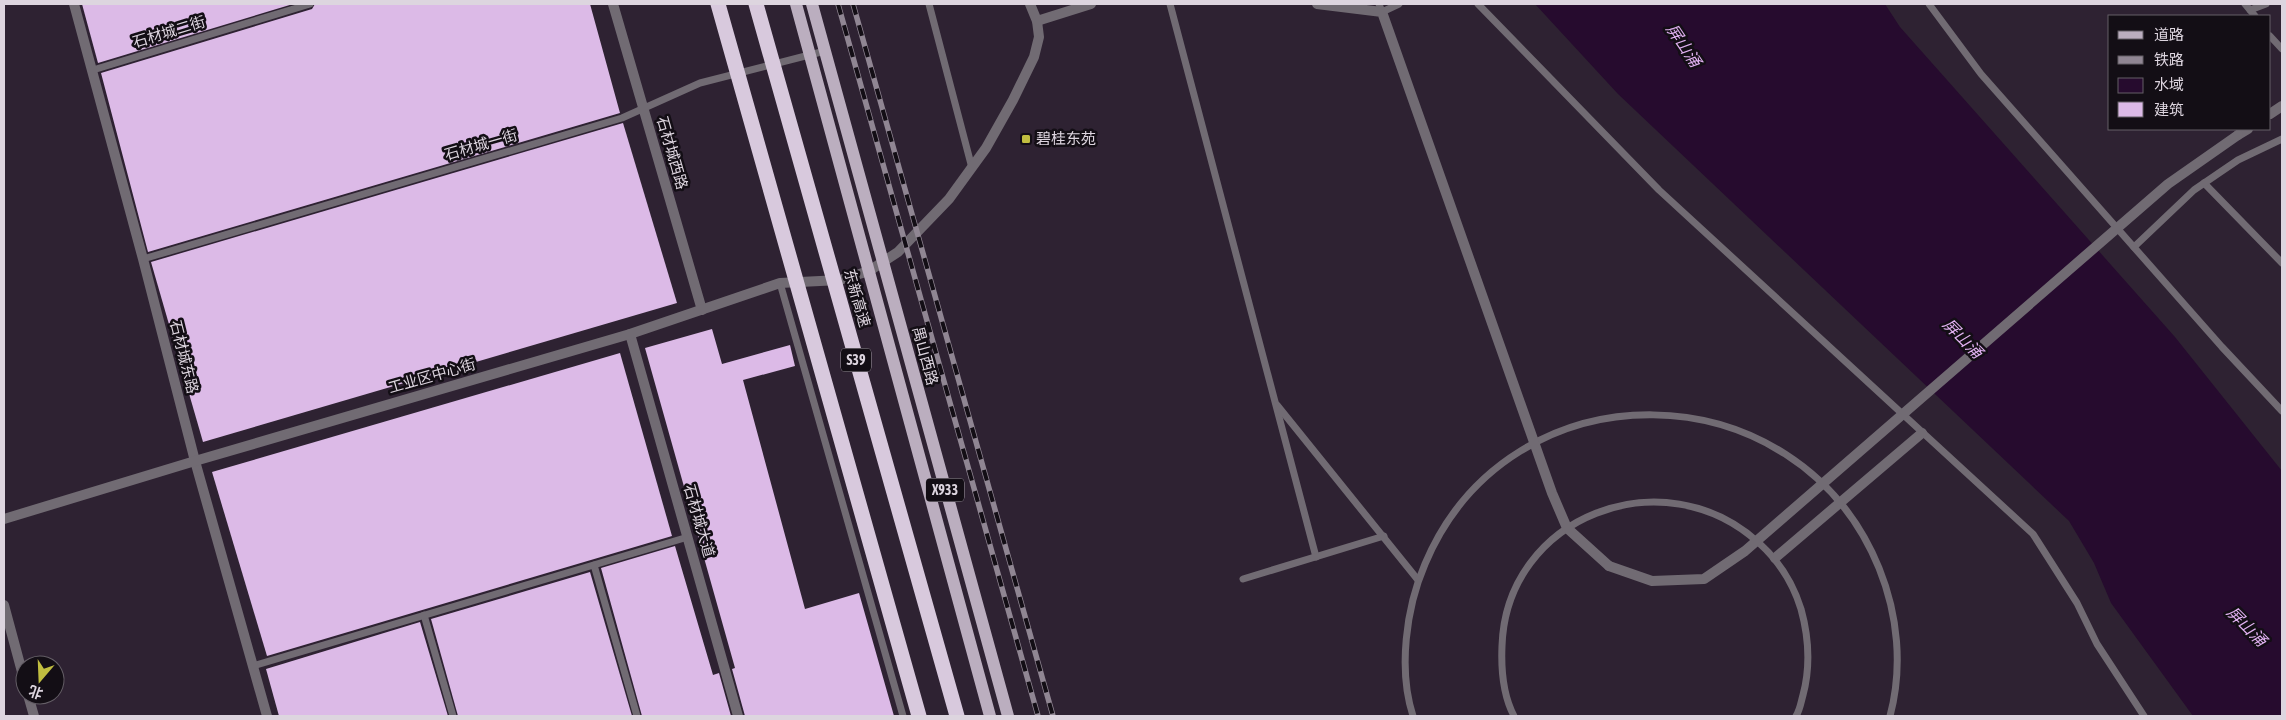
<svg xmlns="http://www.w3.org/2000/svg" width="2286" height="720" viewBox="0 0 2286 720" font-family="'Asap Condensed','Noto Sans SC',sans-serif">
<rect width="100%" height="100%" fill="#2e2232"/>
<path fill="#260b2e" d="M 1535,4 L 1885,4 L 1900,27 L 2175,337 L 2282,471 L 2282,716 L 2193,716 L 2111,603 L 2094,563 L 2069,521 L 1618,94 Z"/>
<g fill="#dcbae7">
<path d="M 82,4 L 293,4 L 98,63 Z"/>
<path d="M 315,4 L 590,4 L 620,113 L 148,252 L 101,73 L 312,9 Z"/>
<path d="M 623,123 L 677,303 L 203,442 L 151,262 Z"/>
<path d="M 712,329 L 722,364 L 790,345 L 795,366 L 743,380 L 805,609 L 859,593 L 894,716 L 745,716 L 732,669 L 735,668 L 645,348 Z"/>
<path d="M 620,353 L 672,536 L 267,656 L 212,472 Z"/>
<path d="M 675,546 L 713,675 L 719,673 L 731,716 L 642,716 L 601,568 Z"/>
<path d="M 590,572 L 632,716 L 458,716 L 431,619 Z"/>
<path d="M 420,622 L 448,716 L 279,716 L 266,669 Z"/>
</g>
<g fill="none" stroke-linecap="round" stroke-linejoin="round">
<g stroke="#716b73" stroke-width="7">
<path d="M 929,4 L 972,168"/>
<path d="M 1170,4 L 1316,557"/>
<path d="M 1379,4 L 1382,12 L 1399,4"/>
<path d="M 1478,4 L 1659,190 L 2033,534 L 2077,603 L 2097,644 L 2144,716"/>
<path d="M 1929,4 L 1981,74 L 2222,347 L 2282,411"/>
<path d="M 2245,4 L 2255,16"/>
<path d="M 2250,10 L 2266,4"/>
<path d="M 2270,36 L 2282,49"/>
<path d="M 93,70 L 310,4"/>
<path d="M 2204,183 L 2282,263"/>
<path d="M 2134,247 L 2194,190 L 2238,160 L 2282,139"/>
<path d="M 143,259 L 622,118 L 700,83 L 825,51"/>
<path d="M 780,283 L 903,716"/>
<path d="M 1277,405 L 1418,580"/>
<path d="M 594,565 L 637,716"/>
<path d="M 1243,579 L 1384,536"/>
<path d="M 424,615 L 453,716"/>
<path d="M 253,666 L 688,537"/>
<path d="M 1413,716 C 1398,670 1406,608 1425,564 C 1510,362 1797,367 1879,568 C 1898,615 1903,667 1890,716"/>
<path d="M 1514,716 C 1503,695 1501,669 1502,646 C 1506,516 1664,456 1759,543 C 1779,561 1793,583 1801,609 C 1809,638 1811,665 1803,695 C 1801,702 1800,710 1796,716"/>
</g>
<g stroke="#716b73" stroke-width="10">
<path d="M 74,4 L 143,259 L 195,461 L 267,716"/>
<path d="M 613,4 L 702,310"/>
<path d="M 1317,4 L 1382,12 L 1552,493 L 1567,528 L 1609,566"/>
<path d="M 1037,21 L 1091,4"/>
<path d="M 2270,114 L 2282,106"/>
<path d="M 2238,135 L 2248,129"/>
<path d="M 630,334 L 738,716"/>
<path d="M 4,519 L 195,461 L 630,334 L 780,283 L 840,280 L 869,271 L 898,252 L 949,199 L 986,148 L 1013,100 L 1034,57 L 1039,37 L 1037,21 L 1030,4"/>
<path d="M 1775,558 L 1922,433"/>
<path d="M 4,605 L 25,683"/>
<path d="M 28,695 L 34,716"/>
</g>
<g stroke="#bbaebf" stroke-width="12">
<path d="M 796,4 L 990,716"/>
<path d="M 812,4 L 1008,716"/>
</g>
<g stroke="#908693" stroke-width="5.5">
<g id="rail">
<path d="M 838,4 L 1038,716"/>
<path d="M 853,4 L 1053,716"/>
</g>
</g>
<use href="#rail" stroke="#130e15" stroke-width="4" stroke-dasharray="11" stroke-linecap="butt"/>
<path stroke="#716b73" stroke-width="10" d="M 1609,566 L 1652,581 L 1704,579 L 1745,551 L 2168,184 L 2238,135"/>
<g stroke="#d8c9dd" stroke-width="15">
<path d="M 718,4 L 919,716"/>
<path d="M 756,4 L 957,716"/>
</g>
</g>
<rect fill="#c1be40" stroke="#130e15" stroke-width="2" x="1021" y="134" width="10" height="10" rx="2.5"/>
<g text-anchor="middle" stroke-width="5" stroke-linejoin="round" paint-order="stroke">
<g fill="#130e15" stroke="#a099a2" stroke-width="1">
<rect x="841" y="348.5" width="30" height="23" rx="4"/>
<rect x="926" y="478.5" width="38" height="23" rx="4"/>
</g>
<g font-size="14" font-weight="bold" fill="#ddd5df">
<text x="856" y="365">S39</text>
<text x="945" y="495">X933</text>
</g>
<g font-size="15" fill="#ddd5df" stroke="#130e15">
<text transform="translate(169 32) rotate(-17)" y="5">石材城二街</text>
<text transform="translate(481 145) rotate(-16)" y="5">石材城一街</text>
<text transform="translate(672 153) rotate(74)" y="5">石材城西路</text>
<text transform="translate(857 298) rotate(74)" y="5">东新高速</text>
<text transform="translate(925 356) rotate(75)" y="5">禺山西路</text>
<text transform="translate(184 357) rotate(76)" y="5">石材城东路</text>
<text transform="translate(432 376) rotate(-16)" y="5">工业区中心街</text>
<text transform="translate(699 521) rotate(74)" y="5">石材城大道</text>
</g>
<g font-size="15" fill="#ddd5df" stroke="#130e15" text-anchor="start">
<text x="1036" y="144">碧桂东苑</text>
</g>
<g font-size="16" font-style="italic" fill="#e0b0f0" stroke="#130e15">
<text transform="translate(1684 45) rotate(56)" y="6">屏山涌</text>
<text transform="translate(1963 338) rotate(45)" y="6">屏山涌</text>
<text transform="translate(2247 626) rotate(45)" y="6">屏山涌</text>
</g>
</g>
<rect width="2286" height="720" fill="none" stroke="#ddd5df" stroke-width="10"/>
<rect x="2108" y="15" width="162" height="115" fill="#130e15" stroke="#645e66"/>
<rect x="2118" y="31" width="25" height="8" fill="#bbaebf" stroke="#645e66"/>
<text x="2154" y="40" font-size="15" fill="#ddd5df">道路</text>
<rect x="2118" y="56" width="25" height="8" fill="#908693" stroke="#645e66"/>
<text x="2154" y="65" font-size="15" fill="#ddd5df">铁路</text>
<rect x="2118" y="78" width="25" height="15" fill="#260b2e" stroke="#645e66"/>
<text x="2154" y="90" font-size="15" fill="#ddd5df">水域</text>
<rect x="2118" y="102" width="25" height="15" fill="#dcbae7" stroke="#645e66"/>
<text x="2154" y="115" font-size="15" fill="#ddd5df">建筑</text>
<g transform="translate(40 680) rotate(199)"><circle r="24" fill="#130e15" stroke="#645e66"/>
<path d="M0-4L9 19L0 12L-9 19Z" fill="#c1be40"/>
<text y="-8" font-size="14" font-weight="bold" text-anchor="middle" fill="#ddd5df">北</text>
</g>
</svg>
